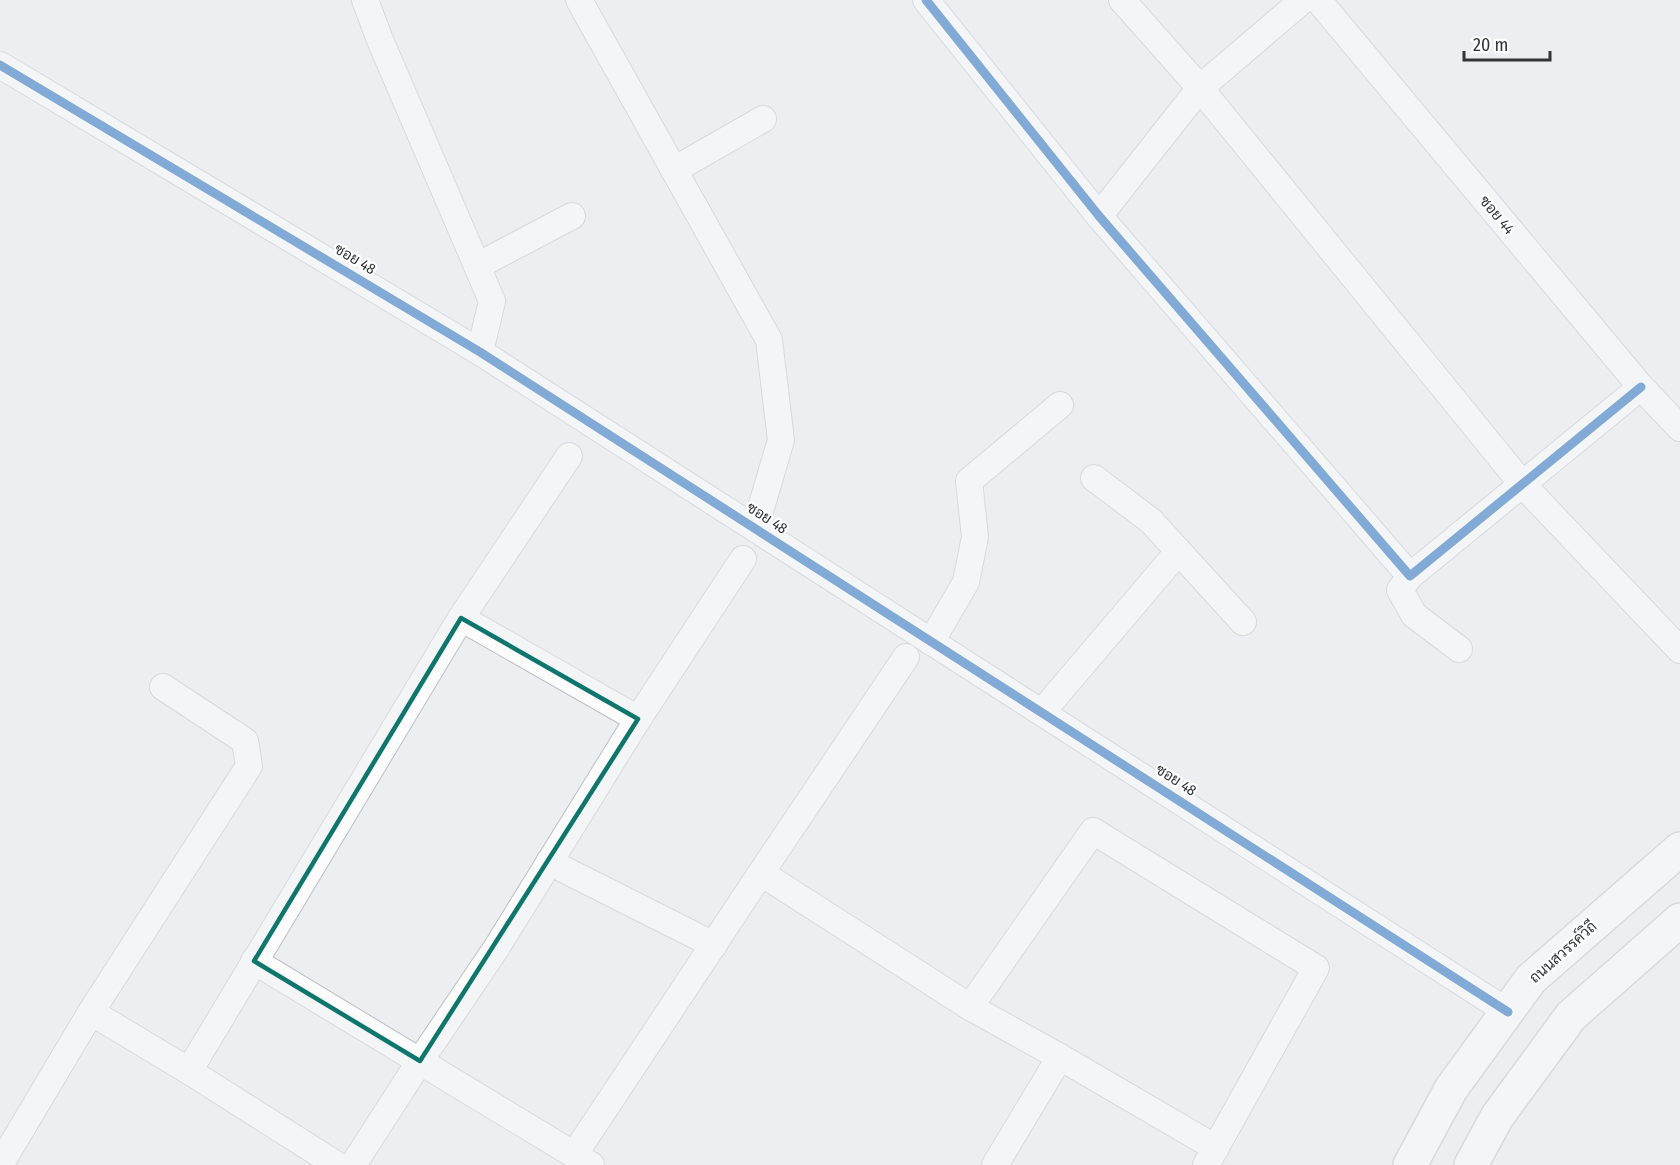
<svg xmlns="http://www.w3.org/2000/svg" width="1680" height="1165" viewBox="0 0 1680 1165" font-family="'Fira Sans Condensed',Sarabun,sans-serif">
<rect width="100%" height="100%" fill="#eceef1"/>
<g fill="none" stroke-linecap="round" stroke-linejoin="round">
<g stroke="#bec0c2" stroke-width="28">
<g id="street">
<path d="M 365,0 L 380,40 L 492,301 L 480,352"/>
<path d="M 579,0 L 769,340 L 781,440 L 755,528"/>
<path d="M 926,0 L 1099,216 L 1410,576 L 1641,387"/>
<path d="M 1122,0 L 1200,88 L 1523,485 L 1680,650"/>
<path d="M 1318,0 L 1641,387 L 1680,428"/>
<path d="M 0,65 L 480,352 L 1508,1012"/>
<path d="M 674,170 L 763,119"/>
<path d="M 1099,216 L 1200,88 L 1303,0"/>
<path d="M 477,266 L 572,216"/>
<path d="M 1094,478 L 1151,521 L 1243,622"/>
<path d="M 1410,576 L 1400,590 L 1414,615 L 1459,649"/>
<path d="M 461,618 L 638,719"/>
<path d="M 931,642 L 966,582 L 975,537 L 969,481 L 1060,405"/>
<path d="M 906,657 L 761,873 L 970,1007 L 1060,1057 L 1216,1148"/>
<path d="M 1042,712 L 1178,552"/>
<path d="M 549,862 L 714,945"/>
<path d="M 254,961 L 591,1165"/>
<path d="M 970,1007 L 1093,831 L 1316,968 L 1206,1165"/>
<path d="M 91,1012 L 189,1071 L 461,618 L 569,456"/>
<path d="M 189,1071 L 337,1165"/>
<path d="M 574,1155 L 761,873"/>
<path d="M 0,1165 L 91,1012 L 249,766 L 245,741 L 163,687"/>
<path d="M 353,1165 L 420,1061 L 497,947 L 638,719 L 743,559"/>
<path d="M 995,1165 L 1060,1057"/>
</g>
</g>
<g stroke="#bec0c2" stroke-width="36">
<g id="secondary">
<path d="M 1410,1165 L 1451,1089 L 1531,979 L 1680,849"/>
<path d="M 1471,1165 L 1497,1117 L 1571,1016 L 1680,920"/>
</g>
</g>
<use href="#street" stroke="#fcfcfd" stroke-width="26"/>
<use href="#secondary" stroke="#fcfcfd" stroke-width="33"/>
<g stroke="#fff" stroke-width="13">
<g id="cycleway">
<path d="M 926,0 L 1099,216 L 1410,576 L 1641,387"/>
<path d="M 0,65 L 480,352 L 1508,1012"/>
</g>
</g>
<use href="#cycleway" stroke="#0057b8" stroke-width="9"/>
</g>
<path d="M0 0H1680V1165H0ZM 461,618 L 638,719 L 420,1061 L 254,961 Z" fill="#eceef1" fill-opacity=".55" fill-rule="evenodd"/>
<path fill="none" stroke="#0f766e" stroke-width="4.5" stroke-linejoin="round" d="M 461,618 L 638,719 L 420,1061 L 254,961 Z"/>
<g text-anchor="middle" stroke-width="4.5" stroke-linejoin="round" paint-order="stroke">
<g font-size="15" fill="#323436" stroke="#fff">
<text transform="translate(1497 215) rotate(50)" y="5">ซอย 44</text>
<text transform="translate(355 259) rotate(31)" y="5">ซอย 48</text>
<text transform="translate(767 518) rotate(33)" y="5">ซอย 48</text>
<text transform="translate(1176 780) rotate(33)" y="5">ซอย 48</text>
<text transform="translate(1563 952) rotate(-42)" y="5">ถนนสวรรค์วิถี</text>
</g>
</g>
<path d="M1464 51v9h86v-9" fill="none" stroke="#323436" stroke-width="3"/>
<text x="1473" y="51" font-size="18" fill="#323436" stroke="#ffffff" stroke-width="4.5" paint-order="stroke">20 m</text>
</svg>
